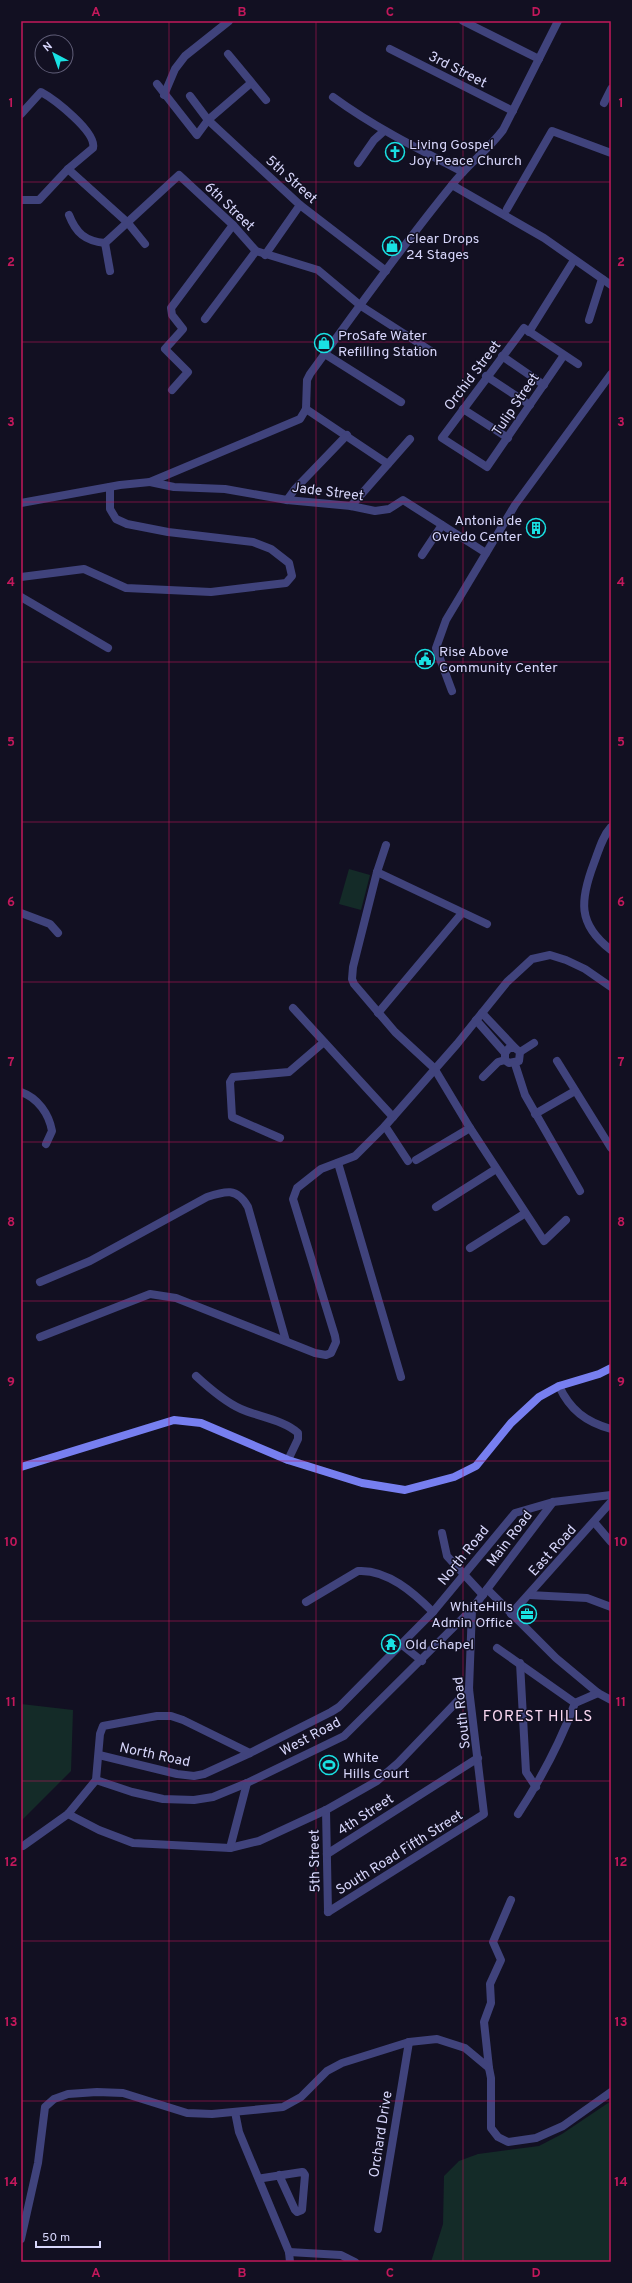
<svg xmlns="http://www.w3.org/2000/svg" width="632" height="2283" viewBox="0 0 632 2283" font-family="Overpass,sans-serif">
<rect width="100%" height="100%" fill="#121022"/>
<g fill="#142b28">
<path d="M 349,869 L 370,875 L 361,910 L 339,904 Z"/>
<path d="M 21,1704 L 73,1710 L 71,1771 L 21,1821 Z"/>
<path d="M 611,2101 L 611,2262 L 431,2262 L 443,2224 L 444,2176 L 459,2161 L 478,2154 L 539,2146 L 562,2134 Z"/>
</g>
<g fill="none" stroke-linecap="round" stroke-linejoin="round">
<g stroke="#40437c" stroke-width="8">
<path d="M 463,21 L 539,59"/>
<path d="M 390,49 L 513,111"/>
<path d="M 228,54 L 266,100"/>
<path d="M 157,84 L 197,135 L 208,120 L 251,83"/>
<path d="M 164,95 L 175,69 L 185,56 L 229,21"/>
<path d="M 190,96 L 208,120 L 300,205 L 386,271"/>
<path d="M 333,97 C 374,127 418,149 463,172"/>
<path d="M 604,103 L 611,89"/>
<path d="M 21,114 L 41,92 C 54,99 97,132 93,148 L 68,169 L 39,200 L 21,200"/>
<path d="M 358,163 L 374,140 L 384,131"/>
<path d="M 68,169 L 128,223 L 145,244"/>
<path d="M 452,185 L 544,238 L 611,285"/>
<path d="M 507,209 L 552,131 L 611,153"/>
<path d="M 69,215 C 76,233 85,241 105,243 L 179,175 L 233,225 L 256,251 L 318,270 L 361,306 L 431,351"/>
<path d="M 105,243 L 110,271"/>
<path d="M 265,255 L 300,205"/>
<path d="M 205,319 L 256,251"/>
<path d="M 589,320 L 602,279"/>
<path d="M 529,332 L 574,260"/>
<path d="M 325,354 L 401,402"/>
<path d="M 564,355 L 487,467 L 442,438 L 524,328 L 578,364"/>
<path d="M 502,356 L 544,385"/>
<path d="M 486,376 L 530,405"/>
<path d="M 172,390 L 188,372 L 165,349 L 183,329 L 172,315 L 171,308 L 233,225"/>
<path d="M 306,409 L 307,380 L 310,374 C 356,311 402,246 452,185 C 467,165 488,150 503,130 L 558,21"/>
<path d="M 306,409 L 388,464"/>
<path d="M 463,409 L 508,438"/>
<path d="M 150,482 L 174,487 L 225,489 L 287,500 L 351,506 L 375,511 L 389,509 L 403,500 L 486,553"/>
<path d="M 287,500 L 295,489 L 347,435"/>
<path d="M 21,503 L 120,485 L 150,482 L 300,419 L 306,409"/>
<path d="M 351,506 L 410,439"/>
<path d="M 422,555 L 442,525"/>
<path d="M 21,577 L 84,569 L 126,588 L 211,592 L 286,583 L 292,576 L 289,563 L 271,549 L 253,542 L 168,532 L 127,524 L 116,519 L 110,509 L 110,487"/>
<path d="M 21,597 L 108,648"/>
<path d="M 452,691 L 436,648 L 446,620 L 515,505 L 611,374"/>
<path d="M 611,827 C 602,837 599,850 594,863 C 580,900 577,924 611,950"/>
<path d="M 386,845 L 377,872 L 353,967 L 352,979 L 354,984 L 395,1032 L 434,1068 L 470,1128 L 544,1241 L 566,1220"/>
<path d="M 377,872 L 487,924"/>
<path d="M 21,913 L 50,924 L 58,933"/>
<path d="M 293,1008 L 393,1117"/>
<path d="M 378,1013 L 462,913"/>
<path d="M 482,1013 L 515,1048"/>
<path d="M 476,1020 L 505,1053 L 505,1060 L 509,1063 L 519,1061 L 520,1052 L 515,1048 L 509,1048 L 505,1053"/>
<path d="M 520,1052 L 534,1043"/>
<path d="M 557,1061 L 611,1148"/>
<path d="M 515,1064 L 525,1095 L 580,1191"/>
<path d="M 483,1077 L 498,1062 L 505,1060"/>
<path d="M 21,1092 C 38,1098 49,1114 52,1131 L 46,1144"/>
<path d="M 535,1114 L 575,1091"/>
<path d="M 385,1126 L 408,1161"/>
<path d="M 280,1138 L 232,1117 L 230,1082 L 233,1077 L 289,1072 L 324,1042"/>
<path d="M 416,1160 L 470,1128"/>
<path d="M 338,1163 L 401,1377"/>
<path d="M 436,1207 L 496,1169"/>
<path d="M 470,1248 L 524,1214"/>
<path d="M 40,1282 L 90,1261 L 207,1197 C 225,1191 237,1187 248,1207 L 286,1341"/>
<path d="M 40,1337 L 150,1294 L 176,1298 L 315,1353 L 326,1355 L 331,1353 L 336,1342 L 335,1336 L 293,1199 L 297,1188 L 321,1169 L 355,1156 L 385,1126 L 457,1044 L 507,982 L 532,959 L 550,955 L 566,960 L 585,969 L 611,987"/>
<path d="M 196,1376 C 209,1388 225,1402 241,1409 C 259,1417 284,1420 298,1433 L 298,1439 L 288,1460"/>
<path d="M 559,1386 C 570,1410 586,1422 611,1429"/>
<path d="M 594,1522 L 611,1542"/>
<path d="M 442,1533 L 447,1556 L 483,1595"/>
<path d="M 487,1589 L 556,1658 L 598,1693 L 611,1700"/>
<path d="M 529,1595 L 587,1598 L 611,1607"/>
<path d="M 306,1602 L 358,1571 C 387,1569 414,1593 433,1612"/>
<path d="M 511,1614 L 611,1502"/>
<path d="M 402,1645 L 422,1661"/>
<path d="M 497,1648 L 575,1703"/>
<path d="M 520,1663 L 526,1772 L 536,1787"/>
<path d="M 99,1755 L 177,1774 L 194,1776 L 204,1774 L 250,1753 L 331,1712 L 339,1707 L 433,1612 L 515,1513 L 553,1502 L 611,1495"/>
<path d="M 96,1780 L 132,1792 L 163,1799 L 194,1800 L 213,1797 L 247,1783 L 344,1736 L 472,1609 L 553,1502"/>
<path d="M 326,1810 L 328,1912"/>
<path d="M 68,1814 L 99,1830 L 133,1843 L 230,1848 L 259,1841 L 326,1810 L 377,1781 L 398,1763 L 469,1689"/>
<path d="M 518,1814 C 541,1779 560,1743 575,1703 L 598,1693"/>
<path d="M 23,1846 L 68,1814 L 96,1780 L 100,1734 L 103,1726 L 157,1716 L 171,1716 L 183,1720 L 250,1753"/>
<path d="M 230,1848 L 247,1783"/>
<path d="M 327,1854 L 478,1758"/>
<path d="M 328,1912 L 484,1814 L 469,1689 L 472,1609"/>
<path d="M 489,2068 L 484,2022 L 491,2003 L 490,1984 L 501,1960 L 493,1942 L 511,1900"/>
<path d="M 235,2112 L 239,2132 L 289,2252 L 290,2262"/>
<path d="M 259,2179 L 263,2178 L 302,2172 L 303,2172 L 305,2175 L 302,2210 L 297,2212 L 295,2210 L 279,2175"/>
<path d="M 378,2229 L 409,2042"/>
<path d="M 21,2239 L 38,2163 L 45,2107 L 54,2099 L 68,2094 L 97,2092 L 123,2093 L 187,2113 L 212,2114 L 283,2107 L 301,2097 L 327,2071 L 342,2063 L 409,2042 L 437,2039 L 465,2048 L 489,2068 L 491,2078 L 491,2128 L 498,2137 L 508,2142 L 536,2138 L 563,2126 L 611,2092"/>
<path d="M 289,2252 L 341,2255 L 355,2262"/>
</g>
<path stroke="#777ff0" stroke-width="8" d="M 21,1467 L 174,1420 L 201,1423 L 288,1460 L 362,1483 L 405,1490 L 454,1477 L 476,1466 L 511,1423 L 539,1397 L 559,1386 L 599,1374 L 611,1368"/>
</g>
<path fill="none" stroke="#c2185b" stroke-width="1" stroke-opacity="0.55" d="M 169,21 L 169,2262M 316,21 L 316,2262M 463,21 L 463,2262M 21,182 L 611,182M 21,342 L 611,342M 21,502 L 611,502M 21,662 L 611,662M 21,822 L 611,822M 21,982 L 611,982M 21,1142 L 611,1142M 21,1301 L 611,1301M 21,1461 L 611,1461M 21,1621 L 611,1621M 21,1781 L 611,1781M 21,1941 L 611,1941M 21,2101 L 611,2101"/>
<defs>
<g id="church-ring" transform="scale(1)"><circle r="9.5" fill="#121022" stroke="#19e1e3" stroke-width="1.5"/><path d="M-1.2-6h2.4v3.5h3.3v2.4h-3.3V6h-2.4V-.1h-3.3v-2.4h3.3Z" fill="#19e1e3"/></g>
<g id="shop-ring" transform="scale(1)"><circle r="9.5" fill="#121022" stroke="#19e1e3" stroke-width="1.5"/><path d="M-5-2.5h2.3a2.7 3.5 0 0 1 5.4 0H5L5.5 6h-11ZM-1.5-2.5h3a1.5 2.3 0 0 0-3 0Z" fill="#19e1e3"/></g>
<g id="building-ring" transform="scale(1)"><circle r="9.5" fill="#121022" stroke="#19e1e3" stroke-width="1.5"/><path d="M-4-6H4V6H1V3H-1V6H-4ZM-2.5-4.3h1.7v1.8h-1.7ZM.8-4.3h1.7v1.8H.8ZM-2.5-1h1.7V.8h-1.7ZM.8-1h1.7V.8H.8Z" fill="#19e1e3"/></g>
<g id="civic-ring" transform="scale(1)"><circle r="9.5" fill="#121022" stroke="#19e1e3" stroke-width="1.5"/><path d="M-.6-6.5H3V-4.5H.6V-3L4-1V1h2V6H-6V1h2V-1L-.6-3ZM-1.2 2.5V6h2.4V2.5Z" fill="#19e1e3"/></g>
<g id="office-ring" transform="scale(1)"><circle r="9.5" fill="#121022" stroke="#19e1e3" stroke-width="1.5"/><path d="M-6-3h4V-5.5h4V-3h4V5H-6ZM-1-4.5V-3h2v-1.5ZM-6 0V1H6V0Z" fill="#19e1e3"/></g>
<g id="temple-ring" transform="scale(1)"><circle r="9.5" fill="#121022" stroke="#19e1e3" stroke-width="1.5"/><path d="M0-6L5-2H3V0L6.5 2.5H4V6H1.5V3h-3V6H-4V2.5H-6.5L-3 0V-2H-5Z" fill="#19e1e3"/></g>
<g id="stadium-ring" transform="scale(1)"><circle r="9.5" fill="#121022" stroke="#19e1e3" stroke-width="1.5"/><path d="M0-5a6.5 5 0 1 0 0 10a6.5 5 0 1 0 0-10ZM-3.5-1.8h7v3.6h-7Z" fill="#19e1e3"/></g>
</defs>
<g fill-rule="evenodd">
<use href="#church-ring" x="395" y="152"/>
<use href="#shop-ring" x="392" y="246"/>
<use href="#shop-ring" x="324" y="343"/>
<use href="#building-ring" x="536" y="528"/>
<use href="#civic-ring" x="425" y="659"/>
<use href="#office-ring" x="527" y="1614"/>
<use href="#temple-ring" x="391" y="1644"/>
<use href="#stadium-ring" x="329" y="1765"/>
</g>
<g text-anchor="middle" stroke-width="3" stroke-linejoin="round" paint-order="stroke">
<g font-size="14" fill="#d7d6fb" stroke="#121022">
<text transform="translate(458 69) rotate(27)" y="5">3rd Street</text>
<text transform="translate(292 179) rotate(42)" y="5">5th Street</text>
<text transform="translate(230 206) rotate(44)" y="5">6th Street</text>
<text transform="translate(472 375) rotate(-53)" y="5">Orchid Street</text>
<text transform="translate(515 404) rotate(-56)" y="5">Tulip Street</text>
<text transform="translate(328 491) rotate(7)" y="5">Jade Street</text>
<text transform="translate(509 1538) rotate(-53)" y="5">Main Road</text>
<text transform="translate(552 1550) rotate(-48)" y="5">East Road</text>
<text transform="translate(463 1555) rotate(-51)" y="5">North Road</text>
<text transform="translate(461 1713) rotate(-96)" y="5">South Road</text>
<text transform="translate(310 1736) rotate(-28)" y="5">West Road</text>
<text transform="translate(155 1754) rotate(12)" y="5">North Road</text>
<text transform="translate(365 1814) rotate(-33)" y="5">4th Street</text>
<text transform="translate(399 1852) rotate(-32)" y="5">South Road Fifth Street</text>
<text transform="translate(314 1861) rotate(-91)" y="5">5th Street</text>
<text transform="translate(380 2134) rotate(-81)" y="5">Orchard Drive</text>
</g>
<g font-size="14" fill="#d7d6fb" stroke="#121022" text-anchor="start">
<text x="409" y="149">Living Gospel<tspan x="409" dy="16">Joy Peace Church</tspan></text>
<text x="406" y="243">Clear Drops<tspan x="406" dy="16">24 Stages</tspan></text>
<text x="338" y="340">ProSafe Water<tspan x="338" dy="16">Refilling Station</tspan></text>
<text x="522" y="525" text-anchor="end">Antonia de<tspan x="522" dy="16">Oviedo Center</tspan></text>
<text x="439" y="656">Rise Above<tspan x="439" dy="16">Community Center</tspan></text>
<text x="513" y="1611" text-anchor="end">WhiteHills<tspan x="513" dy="16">Admin Office</tspan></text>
<text x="405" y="1649">Old Chapel</text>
<text x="343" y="1762">White<tspan x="343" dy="16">Hills Court</tspan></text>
</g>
<g font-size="15" letter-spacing="1" fill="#fbd8f1" stroke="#121022">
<text x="538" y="1721">FOREST HILLS</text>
</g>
</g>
<rect width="632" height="2283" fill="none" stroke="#121022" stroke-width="44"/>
<g transform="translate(54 54) rotate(319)"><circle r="19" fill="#121022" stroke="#615f79"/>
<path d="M0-3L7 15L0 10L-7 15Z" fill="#19e1e3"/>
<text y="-6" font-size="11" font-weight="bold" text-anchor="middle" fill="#d7d6fb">N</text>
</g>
<path d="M36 2241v6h64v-6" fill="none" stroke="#d7d6fb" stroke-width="2"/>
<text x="42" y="2241" font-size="12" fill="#d7d6fb" stroke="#121022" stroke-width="3" paint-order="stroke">50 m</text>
<rect x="22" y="22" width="588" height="2239" fill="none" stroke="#c2185b" stroke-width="1.5"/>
<g font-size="13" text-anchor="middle" font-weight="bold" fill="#c2185b">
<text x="96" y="16">A</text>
<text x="242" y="16">B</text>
<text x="390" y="16">C</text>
<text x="536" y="16">D</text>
<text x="11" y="107">1</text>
<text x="621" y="107">1</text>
<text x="11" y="266">2</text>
<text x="621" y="266">2</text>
<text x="11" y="426">3</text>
<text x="621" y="426">3</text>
<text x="11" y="586">4</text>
<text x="621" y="586">4</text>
<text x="11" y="746">5</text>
<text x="621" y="746">5</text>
<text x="11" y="906">6</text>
<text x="621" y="906">6</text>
<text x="11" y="1066">7</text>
<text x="621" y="1066">7</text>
<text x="11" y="1226">8</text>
<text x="621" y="1226">8</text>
<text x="11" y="1386">9</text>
<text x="621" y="1386">9</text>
<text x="11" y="1546">10</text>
<text x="621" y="1546">10</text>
<text x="11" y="1706">11</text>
<text x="621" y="1706">11</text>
<text x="11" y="1866">12</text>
<text x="621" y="1866">12</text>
<text x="11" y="2026">13</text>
<text x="621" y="2026">13</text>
<text x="11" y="2186">14</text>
<text x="621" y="2186">14</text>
<text x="96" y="2277">A</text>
<text x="242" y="2277">B</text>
<text x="390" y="2277">C</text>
<text x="536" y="2277">D</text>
</g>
</svg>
